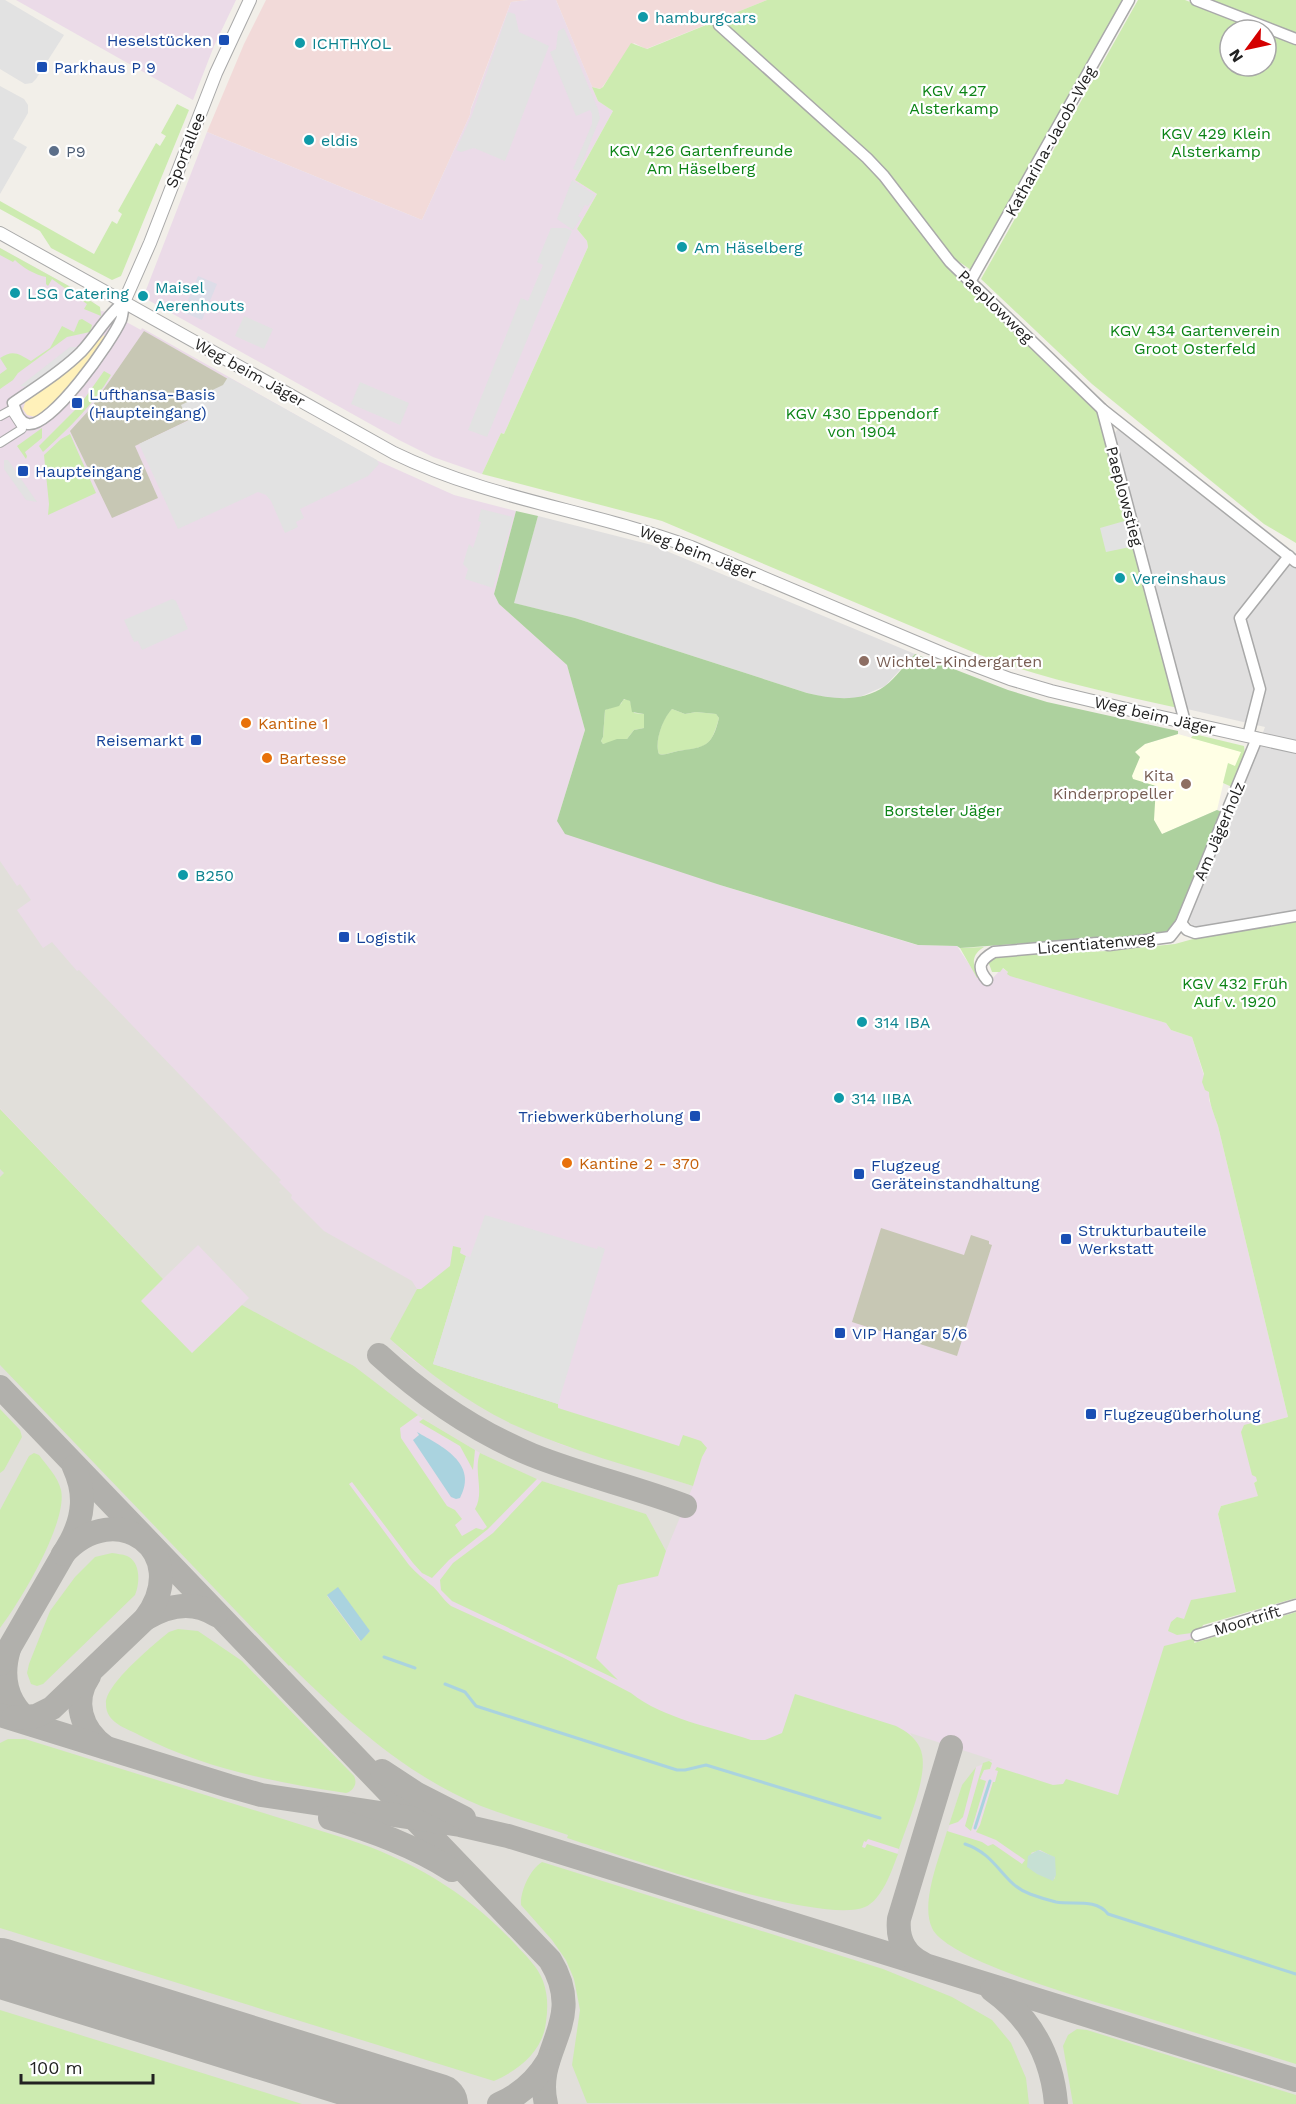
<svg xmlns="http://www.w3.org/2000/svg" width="1296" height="2104" viewBox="0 0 1296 2104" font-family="'Work Sans',sans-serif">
<rect width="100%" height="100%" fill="#f2efe9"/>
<g fill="#e0dfdf">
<path d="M 1122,429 L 1296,567 L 1296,921 L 1199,937 L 1186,916 L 1252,762 L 1265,727 L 1187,709 L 1114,434 L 1117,430 Z"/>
<path d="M 538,516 L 652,545 L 915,654 L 885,686 L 855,699 L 829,698 L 807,693 L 575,618 L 513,603 Z"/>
</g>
<g fill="#f2dad9">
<path d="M 266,0 L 528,0 L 511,2 L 471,108 L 470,115 L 422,220 L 207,132 L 244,44 Z"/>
<path d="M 556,0 L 767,0 L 646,49 L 634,43 L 601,89 L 592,87 Z"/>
</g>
<g fill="#ebdbe8">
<path d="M 16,0 L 236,0 L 214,46 L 193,100 Z"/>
<path d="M 528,0 L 556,0 L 598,101 L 613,111 L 575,180 L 597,194 L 577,229 L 587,241 L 588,247 L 504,434 L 501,433 L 482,474 L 433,457 L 399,440 L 148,300 L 146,290 L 207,132 L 422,220 L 470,115 L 471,109 L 511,2 Z"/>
<path d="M 0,248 L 87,296 L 86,298 L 94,303 L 101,311 L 108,312 L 141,330 L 142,328 L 376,460 L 454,495 L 516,511 L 494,594 L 499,604 L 567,665 L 585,730 L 557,821 L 720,885 L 917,945 L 957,946 L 981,982 L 993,978 L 1002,968 L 1008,972 L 1166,1023 L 1171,1030 L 1192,1037 L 1210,1095 L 1209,1100 L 1218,1126 L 1288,1417 L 1256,1426 L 1257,1481 L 1254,1483 L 1259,1496 L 1221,1506 L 1218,1514 L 1236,1592 L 1203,1625 L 1193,1643 L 1163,1755 L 1071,1889 L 970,1880 L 862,1847 L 498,1663 L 183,1366 L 0,1153 Z"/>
</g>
<path fill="#ffffe5" d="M 1178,734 L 1242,752 L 1235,767 L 1228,764 L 1217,810 L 1162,834 L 1154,820 L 1153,814 L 1131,776 L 1140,757 L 1135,752 L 1145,744 Z"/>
<g fill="#e1dfda">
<path d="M 0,861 L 17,886 L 20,884 L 31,900 L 17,910 L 43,948 L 52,942 L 77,971 L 79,970 L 281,1180 L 279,1182 L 292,1195 L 291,1198 L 324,1231 L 412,1281 L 417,1289 L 390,1339 L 410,1358 L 466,1398 L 513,1424 L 562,1445 L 693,1486 L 666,1551 L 646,1514 L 539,1480 L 480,1453 L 420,1417 L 354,1366 L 242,1305 L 249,1298 L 198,1245 L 163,1279 L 0,1108 Z"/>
<path d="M 0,1153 L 32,1208 L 357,1521 L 498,1663 L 880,1789 L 862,1847 L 896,1858 L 922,1772 L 922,1753 L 910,1733 L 993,1760 L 976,1767 L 962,1785 L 936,1869 L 1005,1862 L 1296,1965 L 1296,2104 L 0,2104 Z"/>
</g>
<g fill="#c7c7b4">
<path d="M 144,331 L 249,391 L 135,446 L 158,498 L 112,518 L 70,431 L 90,409 Z"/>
<path d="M 881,1228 L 964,1255 L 971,1235 L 989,1241 L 989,1244 L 992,1245 L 957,1356 L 852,1322 Z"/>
</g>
<g fill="#cdebb0" fill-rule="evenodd">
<path d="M 767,0 L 1123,0 L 971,270 L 955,259 L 887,173 L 869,154 L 720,19 Z"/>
<path d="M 1138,0 L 1185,0 L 1263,30 L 1230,30 L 1230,66 L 1266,66 L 1266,31 L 1296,43 L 1296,543 L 1264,524 L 1092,384 L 981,279 Z"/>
<path d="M 1196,0 L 1296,0 L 1296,39 Z"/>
<path d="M 711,23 L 882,179 L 947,266 L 969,290 L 1097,410 L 1178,708 C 1111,693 1044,679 980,655 L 662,521 L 482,474 L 501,433 L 504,434 L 588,247 L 587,241 L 577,229 L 597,194 L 575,180 L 613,111 L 598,101 L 592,87 L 600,89 L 603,87 L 631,43 L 647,49 Z"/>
<path d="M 177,104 L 189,110 L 121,276 L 112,280 L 51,248 L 40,231 L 0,209 L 0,201 L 94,254 L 112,221 L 117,224 L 122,214 L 118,211 L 156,143 L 160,146 L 166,136 L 161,133 Z"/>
<path d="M 0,248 L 87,296 L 86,298 L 100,307 L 101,316 L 84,309 L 87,304 L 52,279 L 48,286 L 46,284 L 46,277 C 35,275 22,267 15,260 L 13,262 L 0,255 Z"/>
<path d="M 82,319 L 92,325 L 90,332 L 67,337 L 18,373 L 13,380 L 0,389 L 0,374 L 7,369 L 0,358 C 13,349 19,354 31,361 L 50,348 L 62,326 L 74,332 L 79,320 Z"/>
<path d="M 104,371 L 111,375 C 94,404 68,429 43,452 L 39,446 L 80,405 Z"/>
<path d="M 42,428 L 42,438 L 25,452 L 27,456 L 26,459 L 17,446 Z"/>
<path d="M 70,434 L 96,493 L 48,515 L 49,504 L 44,455 L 61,439 Z"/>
<path d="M 626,699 L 630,701 L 634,713 L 644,714 L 644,728 L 634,730 L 627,739 L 603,744 L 601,741 L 603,737 L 605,710 L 621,704 L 623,700 Z"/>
<path d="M 672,709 L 685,714 L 696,712 L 716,714 L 719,718 C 711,748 706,747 678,751 C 671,752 666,756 659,754 C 654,742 663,717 672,709 Z"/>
<path d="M 1194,734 L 1244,746 L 1245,754 L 1232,787 L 1223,783 L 1228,763 L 1235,766 L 1241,752 L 1191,738 Z"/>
<path d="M 1296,921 L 1296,1598 L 1203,1625 L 1199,1632 L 1177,1635 L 1168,1631 L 1171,1622 L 1177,1617 L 1184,1619 L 1191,1600 L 1236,1592 L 1218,1514 L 1221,1506 L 1258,1496 L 1254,1483 L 1257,1481 L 1256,1477 L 1252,1475 L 1241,1432 L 1244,1425 L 1252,1423 L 1256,1426 L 1288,1417 L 1218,1126 C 1214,1114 1209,1103 1209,1092 L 1205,1090 L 1202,1082 L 1204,1074 L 1192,1037 L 1171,1030 L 1166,1023 L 1010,976 L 1007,974 L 1008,972 L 1003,968 L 1000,972 L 992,972 L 988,961 L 991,956 L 1108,951 L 1175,944 L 1211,934 Z"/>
<path d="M 984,947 C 971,955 972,964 979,976 L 977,978 L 960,948 Z"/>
<path d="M 0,1109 L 163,1279 L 141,1301 L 192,1353 L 242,1305 L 354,1366 L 418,1415 L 400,1428 L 401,1438 L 447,1506 L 455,1510 L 462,1519 L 455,1525 L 462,1536 L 476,1528 L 483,1530 L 487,1527 L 475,1509 C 485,1492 473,1471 480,1453 L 537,1479 L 488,1529 L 449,1560 L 432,1578 L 422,1573 L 413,1563 L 352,1482 L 349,1484 L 409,1565 C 416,1573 423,1578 431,1585 C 438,1590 442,1599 451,1606 L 562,1657 L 631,1693 C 664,1719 712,1727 751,1740 L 765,1740 L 782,1733 L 795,1694 L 896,1726 C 906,1731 915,1737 920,1748 C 931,1771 907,1824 899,1849 L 868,1839 L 866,1842 L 864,1841 L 862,1847 L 865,1848 L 867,1844 L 898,1854 C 892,1870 882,1900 865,1907 C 820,1926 620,1855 567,1838 L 568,1835 C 539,1825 509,1817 481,1806 C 406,1775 347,1721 290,1665 L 289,1666 L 0,1365 L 0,1177 L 4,1173 L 0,1169 ZM 327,1595 L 370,1631 L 360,1641 L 327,1596 Z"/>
<path d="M 453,1246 L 461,1248 L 460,1253 L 466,1256 L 433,1364 L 558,1404 L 558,1408 L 679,1446 L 683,1435 L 701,1441 L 707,1448 L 702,1457 L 693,1486 C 633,1467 571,1451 514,1425 C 469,1404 427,1372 390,1339 L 417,1289 L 421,1289 L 450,1266 Z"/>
<path d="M 0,1409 L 20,1430 L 22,1437 L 4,1470 L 0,1473 Z"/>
<path d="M 423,1419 L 475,1450 L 473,1470 L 460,1446 L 419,1422 Z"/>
<path d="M 34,1453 L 39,1455 C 47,1466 58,1477 61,1490 C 68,1522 20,1602 0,1628 L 0,1510 L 29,1456 Z"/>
<path d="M 542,1481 L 646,1514 L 666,1551 L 658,1576 L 618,1585 L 596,1658 L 618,1680 L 452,1601 L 441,1590 L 440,1580 L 453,1563 L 493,1533 Z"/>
<path d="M 112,1553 C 117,1554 122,1554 127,1556 C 141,1562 140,1584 135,1595 L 43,1684 L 37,1686 L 31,1684 L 27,1673 L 29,1664 L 50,1611 L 75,1577 L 95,1557 Z"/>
<path d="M 1296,1612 L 1296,2064 C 1238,2046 1180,2028 1122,2010 C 1075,1996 1029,1982 984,1963 C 970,1957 938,1942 932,1928 C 920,1903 940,1856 947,1831 L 982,1842 L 988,1846 L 993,1844 L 1022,1864 L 1025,1860 L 996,1840 L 976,1832 L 980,1825 L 993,1782 L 995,1782 L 998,1771 L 995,1770 L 997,1767 L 1053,1785 L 1063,1784 L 1066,1779 L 1118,1795 L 1164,1646 L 1196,1638 L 1194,1643 ZM 1040,1850 L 1055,1858 L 1055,1879 L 1031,1853 Z"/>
<path d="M 178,1629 L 198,1631 L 242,1661 L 354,1776 C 358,1784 353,1791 346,1793 C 274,1782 205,1769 139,1735 C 125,1728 105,1722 106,1703 C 106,1684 153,1645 169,1632 Z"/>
<path d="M 8,1739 L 25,1739 L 347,1839 C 412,1860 469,1894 516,1945 C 526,1956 538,1967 543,1981 C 548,1995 548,2008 546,2022 C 543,2051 519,2070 494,2081 L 0,1928 L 0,1743 Z"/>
<path d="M 989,1761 L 992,1763 L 990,1769 L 984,1770 L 980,1779 L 986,1781 L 971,1831 L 965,1826 L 983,1763 Z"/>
<path d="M 976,1767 L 963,1817 L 958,1822 L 949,1825 L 962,1785 Z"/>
<path d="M 542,1862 L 883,1969 L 952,1997 L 992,2020 L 1011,2043 L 1026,2078 L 1029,2104 L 587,2103 L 572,2065 L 580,2010 L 574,1979 L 566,1960 L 552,1940 L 521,1905 C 520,1892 530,1869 542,1862 Z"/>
<path d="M 0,2010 L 302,2104 L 0,2104 Z"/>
<path d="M 1077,2029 L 1087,2030 L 1296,2095 L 1296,2104 L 1073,2104 L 1063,2046 L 1068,2035 Z"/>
</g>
<path fill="#add19e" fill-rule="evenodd" d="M 516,511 L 538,516 L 514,603 L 575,618 L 807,693 C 833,699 861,703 885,686 C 896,678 905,664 915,654 L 1008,690 L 1047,702 L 1178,731 L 1178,734 L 1145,744 L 1135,752 L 1140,757 L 1132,776 L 1133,779 L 1156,786 L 1154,820 L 1162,834 L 1217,810 L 1222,812 L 1172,934 L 1116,942 L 1099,938 L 960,948 L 957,946 L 918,945 L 720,885 L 565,834 L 557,821 L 585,730 L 567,665 L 499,604 L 494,594 ZM 624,699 L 630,701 L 632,712 L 644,714 L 644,728 L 634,730 L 627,739 L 617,739 L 603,744 L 601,741 L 603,737 L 605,710 L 619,706 ZM 672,709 L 685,714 L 696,712 L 716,714 L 719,718 C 712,747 705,747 678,751 C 671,752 666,756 659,754 C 654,742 663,718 672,709 Z"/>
<path fill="#c6e0d4" d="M 1038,1850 L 1055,1857 L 1056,1875 L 1053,1881 L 1037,1874 L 1027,1867 L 1028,1856 Z"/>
<path fill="#fff1ba" d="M 104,335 L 105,337 C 86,365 66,399 36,417 L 27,415 L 23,409 L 26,400 L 66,372 Z"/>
<g fill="#e2e2e2">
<path d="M 0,0 L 5,0 L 64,35 L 36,79 L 32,83 L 25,84 L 0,69 Z"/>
<path d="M 508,12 L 515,14 L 519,32 L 549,46 L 505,161 L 474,148 L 461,152 L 456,150 L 472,115 Z"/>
<path d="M 564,28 L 598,109 L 600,118 L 579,171 L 573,169 L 592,124 L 592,114 L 590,110 L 576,116 L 550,52 L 556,49 L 558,31 Z"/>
<path d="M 0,86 L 24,99 L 28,105 L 28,113 L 13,139 L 27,147 L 0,194 Z"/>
<path d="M 572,180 L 595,195 L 588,206 L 585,205 L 578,216 L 581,218 L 573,230 L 557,219 Z"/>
<path d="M 551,228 L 566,228 L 572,231 L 487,437 L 468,430 L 521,298 L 528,301 L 543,265 L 537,262 Z"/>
<path d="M 244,316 L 273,329 L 264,349 L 235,336 Z"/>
<path d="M 70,347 L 80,347 L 70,357 L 28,387 L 20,386 Z"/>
<path d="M 228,377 L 377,460 L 379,464 L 368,476 L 300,509 L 304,518 L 296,522 L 298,527 L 285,533 L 271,501 L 266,495 L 258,492 L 178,529 L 139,444 L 188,421 L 181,405 L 223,385 Z"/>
<path d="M 360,382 L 409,403 L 400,425 L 351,404 Z"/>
<path d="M 4,460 L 8,460 L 37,502 L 26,500 L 4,469 Z"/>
<path d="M 481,509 L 513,517 L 493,588 L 465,579 L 468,569 L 463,564 L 469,544 L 473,548 L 481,522 L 478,521 Z"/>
<path d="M 1128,520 L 1135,546 L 1106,552 L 1100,528 Z"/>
<path d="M 172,599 L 176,601 L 188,629 L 142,650 L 138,641 L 134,642 L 124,620 Z"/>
<path d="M 485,1215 L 597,1249 L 598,1246 L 605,1249 L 558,1404 L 433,1364 L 466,1256 L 470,1257 Z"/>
</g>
<path fill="#dddde8" d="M 198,276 L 217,284 L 202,320 L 183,312 Z"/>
<g fill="#aad3df">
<path d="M 417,1432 C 441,1446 479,1463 460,1498 L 456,1499 L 451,1497 L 413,1440 L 419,1435 Z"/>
<path d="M 338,1587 L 370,1631 L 361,1641 L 327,1595 Z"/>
</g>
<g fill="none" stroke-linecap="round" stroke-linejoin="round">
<g stroke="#aad3df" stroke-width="3">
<path d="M 384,1657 L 415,1668"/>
<path d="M 445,1684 L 465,1692 L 476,1706 L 677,1770 L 685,1770 L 706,1765 L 880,1818"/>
<path d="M 975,1828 L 990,1781"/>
<path d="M 965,1844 C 998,1855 1002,1884 1030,1894 C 1038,1897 1048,1900 1056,1902 C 1073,1905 1096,1898 1108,1914 L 1296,1974"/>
</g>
<g stroke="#b1b0ac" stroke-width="24">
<path d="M 379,1355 C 425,1397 474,1431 532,1455 C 582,1475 635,1487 685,1506"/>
<path d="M 0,1387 L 550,1960 C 588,2022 533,2050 546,2104"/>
<path d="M 145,1619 C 168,1605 193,1600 216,1615"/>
<path d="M 9,1649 C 0,1679 7,1706 34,1725"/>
<path d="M 0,1664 L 71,1541 C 84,1516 86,1493 74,1467"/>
<path d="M 89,1676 C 72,1701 81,1730 105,1747"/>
<path d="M 0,1715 L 229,1786 L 261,1795 L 460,1825 L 508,1836 L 1296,2080"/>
<path d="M 13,1718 L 36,1716 L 52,1708 L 145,1619 C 195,1552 116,1495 63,1554"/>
<path d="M 382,1771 L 417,1794 L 464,1818"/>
<path d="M 330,1818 C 373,1831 414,1846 452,1870"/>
<path d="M 922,1963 C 904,1954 897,1939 899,1919 L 951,1747"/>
<path d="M 992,1990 C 1031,2018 1052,2056 1056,2104"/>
<path d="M 499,2104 C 520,2095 536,2081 548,2061"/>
</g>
<path stroke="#b1b0ac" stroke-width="60" d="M 0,1968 L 438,2104"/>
<g stroke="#a9a9a9" stroke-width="10">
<path id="pedestrian" d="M 0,416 L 11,410 L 22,427 L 22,429 L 0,443"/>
</g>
<g stroke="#a9a9a9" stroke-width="13">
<g id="minor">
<path d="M 1196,0 L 1296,39"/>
<path d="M 719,25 L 867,158 L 884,176 L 950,262 L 1102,409 L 1296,562"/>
<path d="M 970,282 L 1129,0"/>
<path d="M 124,302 C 123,308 123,314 121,320 C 112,341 51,428 28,424 C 18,422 16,411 13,403 C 36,387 61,372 81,352 C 96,336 107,315 124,302 Z"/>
<path d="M 1102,409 L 1185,722"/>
<path d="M 1248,736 L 1260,689 L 1240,618 L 1289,556"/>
<path d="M 1181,923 L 1187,930 L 1195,933 L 1296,916"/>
<path d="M 987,980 C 976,967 980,960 994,952 L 1097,943 L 1109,945 L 1170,937 L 1181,923 L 1257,738"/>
<path d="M 1197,1635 L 1296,1605"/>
</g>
</g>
<g stroke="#a9a9a9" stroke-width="14">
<g id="tertiary">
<path d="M 0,233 L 394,453 C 488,499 594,511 691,547 L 944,654 L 1010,679 L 1051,691 L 1139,712 L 1296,747"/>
<path d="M 124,302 L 150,243 L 216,73 L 250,0"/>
</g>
</g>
<use href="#pedestrian" stroke="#fff" stroke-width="8"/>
<use href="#minor" stroke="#fff" stroke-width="10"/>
<use href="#tertiary" stroke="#fff" stroke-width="12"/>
</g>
<g fill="#0f9aa8" stroke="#fff" stroke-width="2">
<circle cx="643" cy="17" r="6"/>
<circle cx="300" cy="43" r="6"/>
<circle cx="309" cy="140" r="6"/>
<circle cx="682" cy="247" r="6"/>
<circle cx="15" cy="293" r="6"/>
<circle cx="143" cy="296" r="6"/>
<circle cx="1120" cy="578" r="6"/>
<circle cx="183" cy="875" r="6"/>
<circle cx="862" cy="1022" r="6"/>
<circle cx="839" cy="1098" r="6"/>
</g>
<g fill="#1a4fb4" stroke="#fff" stroke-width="2">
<rect x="218" y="34" width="12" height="12" rx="3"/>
<rect x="36" y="61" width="12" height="12" rx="3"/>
<rect x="71" y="397" width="12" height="12" rx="3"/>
<rect x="17" y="465" width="12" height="12" rx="3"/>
<rect x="190" y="734" width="12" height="12" rx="3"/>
<rect x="338" y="931" width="12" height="12" rx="3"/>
<rect x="689" y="1110" width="12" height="12" rx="3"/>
<rect x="853" y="1168" width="12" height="12" rx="3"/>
<rect x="1060" y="1233" width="12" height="12" rx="3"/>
<rect x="834" y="1327" width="12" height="12" rx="3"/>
<rect x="1085" y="1408" width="12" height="12" rx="3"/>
</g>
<circle fill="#5c6f8a" stroke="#fff" stroke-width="2" cx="54" cy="151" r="6"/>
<g fill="#8d6e63" stroke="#fff" stroke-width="2">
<circle cx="864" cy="661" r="6"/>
<circle cx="1186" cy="784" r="6"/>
</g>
<g fill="#e8710a" stroke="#fff" stroke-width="2">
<circle cx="246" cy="723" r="6"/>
<circle cx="267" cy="758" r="6"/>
<circle cx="567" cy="1163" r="6"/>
</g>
<g text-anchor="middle" stroke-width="4.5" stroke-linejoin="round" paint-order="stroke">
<g font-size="16" fill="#0d838f" stroke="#fff" text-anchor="start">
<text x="655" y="23">hamburgcars</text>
<text x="312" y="49">ICHTHYOL</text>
<text x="321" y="146">eldis</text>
<text x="694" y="253">Am Häselberg</text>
<text x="155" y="293">Maisel<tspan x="155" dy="18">Aerenhouts</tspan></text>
<text x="27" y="299">LSG Catering</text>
<text x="1132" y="584">Vereinshaus</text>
<text x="195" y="881">B250</text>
<text x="874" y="1028">314 IBA</text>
<text x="851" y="1104">314 IIBA</text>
</g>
<g font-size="16" fill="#164399" stroke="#fff" text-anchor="start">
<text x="212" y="46" text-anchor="end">Heselstücken</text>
<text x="54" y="73">Parkhaus P 9</text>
<text x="89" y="400">Lufthansa-Basis<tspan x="89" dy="18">(Haupteingang)</tspan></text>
<text x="35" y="477">Haupteingang</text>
<text x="184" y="746" text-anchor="end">Reisemarkt</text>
<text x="356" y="943">Logistik</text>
<text x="683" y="1122" text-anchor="end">Triebwerküberholung</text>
<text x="871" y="1171">Flugzeug<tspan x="871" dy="18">Geräteinstandhaltung</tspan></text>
<text x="1078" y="1236">Strukturbauteile<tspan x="1078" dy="18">Werkstatt</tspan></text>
<text x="852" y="1339">VIP Hangar 5/6</text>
<text x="1103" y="1420">Flugzeugüberholung</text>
</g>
<g font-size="16" fill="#0c8416" stroke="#fff">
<text x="954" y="96">KGV 427<tspan x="954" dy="18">Alsterkamp</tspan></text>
<text x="1216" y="139">KGV 429 Klein<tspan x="1216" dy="18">Alsterkamp</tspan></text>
<text x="701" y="156">KGV 426 Gartenfreunde<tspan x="701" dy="18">Am Häselberg</tspan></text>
<text x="1195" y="336">KGV 434 Gartenverein<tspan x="1195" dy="18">Groot Osterfeld</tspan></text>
<text x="862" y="419">KGV 430 Eppendorf<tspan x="862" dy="18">von 1904</tspan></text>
<text x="943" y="816">Borsteler Jäger</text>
<text x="1235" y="989">KGV 432 Früh<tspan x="1235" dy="18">Auf v. 1920</tspan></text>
</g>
<g font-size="16" fill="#222" stroke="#fff">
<text transform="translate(1050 141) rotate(-61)" y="6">Katharina-Jacob-Weg</text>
<text transform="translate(185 150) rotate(-68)" y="6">Sportallee</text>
<text transform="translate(996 306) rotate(44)" y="6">Paeplowweg</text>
<text transform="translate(250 372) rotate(29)" y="6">Weg beim Jäger</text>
<text transform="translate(1125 496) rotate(75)" y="6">Paeplowstieg</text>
<text transform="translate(698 552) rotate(21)" y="6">Weg beim Jäger</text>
<text transform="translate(1155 715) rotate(13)" y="6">Weg beim Jäger</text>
<text transform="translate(1219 831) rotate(-67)" y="6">Am Jägerholz</text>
<text transform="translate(1096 943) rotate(-5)" y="6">Licentiatenweg</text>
<text transform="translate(1247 1620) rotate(-17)" y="6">Moortrift</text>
</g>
<g font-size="16" fill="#4e5e75" stroke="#fff" text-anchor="start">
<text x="66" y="157">P9</text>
</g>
<g font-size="16" fill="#785e54" stroke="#fff" text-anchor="start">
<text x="876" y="667">Wichtel-Kindergarten</text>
<text x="1174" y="781" text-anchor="end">Kita<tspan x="1174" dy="18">Kinderpropeller</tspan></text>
</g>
<g font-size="16" fill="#c56008" stroke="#fff" text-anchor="start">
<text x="258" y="729">Kantine 1</text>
<text x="279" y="764">Bartesse</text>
<text x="579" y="1169">Kantine 2 - 370</text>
</g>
</g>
<g transform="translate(1248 48) rotate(237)"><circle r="28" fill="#ffffff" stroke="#a7a7a7" stroke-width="1.5"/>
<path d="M0-4.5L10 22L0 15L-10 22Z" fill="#d40000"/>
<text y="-9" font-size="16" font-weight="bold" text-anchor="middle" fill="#222222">N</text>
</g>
<path d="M21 2074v9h132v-9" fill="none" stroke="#222222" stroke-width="3"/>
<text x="30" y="2074" font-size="18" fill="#222222" stroke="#ffffff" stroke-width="4.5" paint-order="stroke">100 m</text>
</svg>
